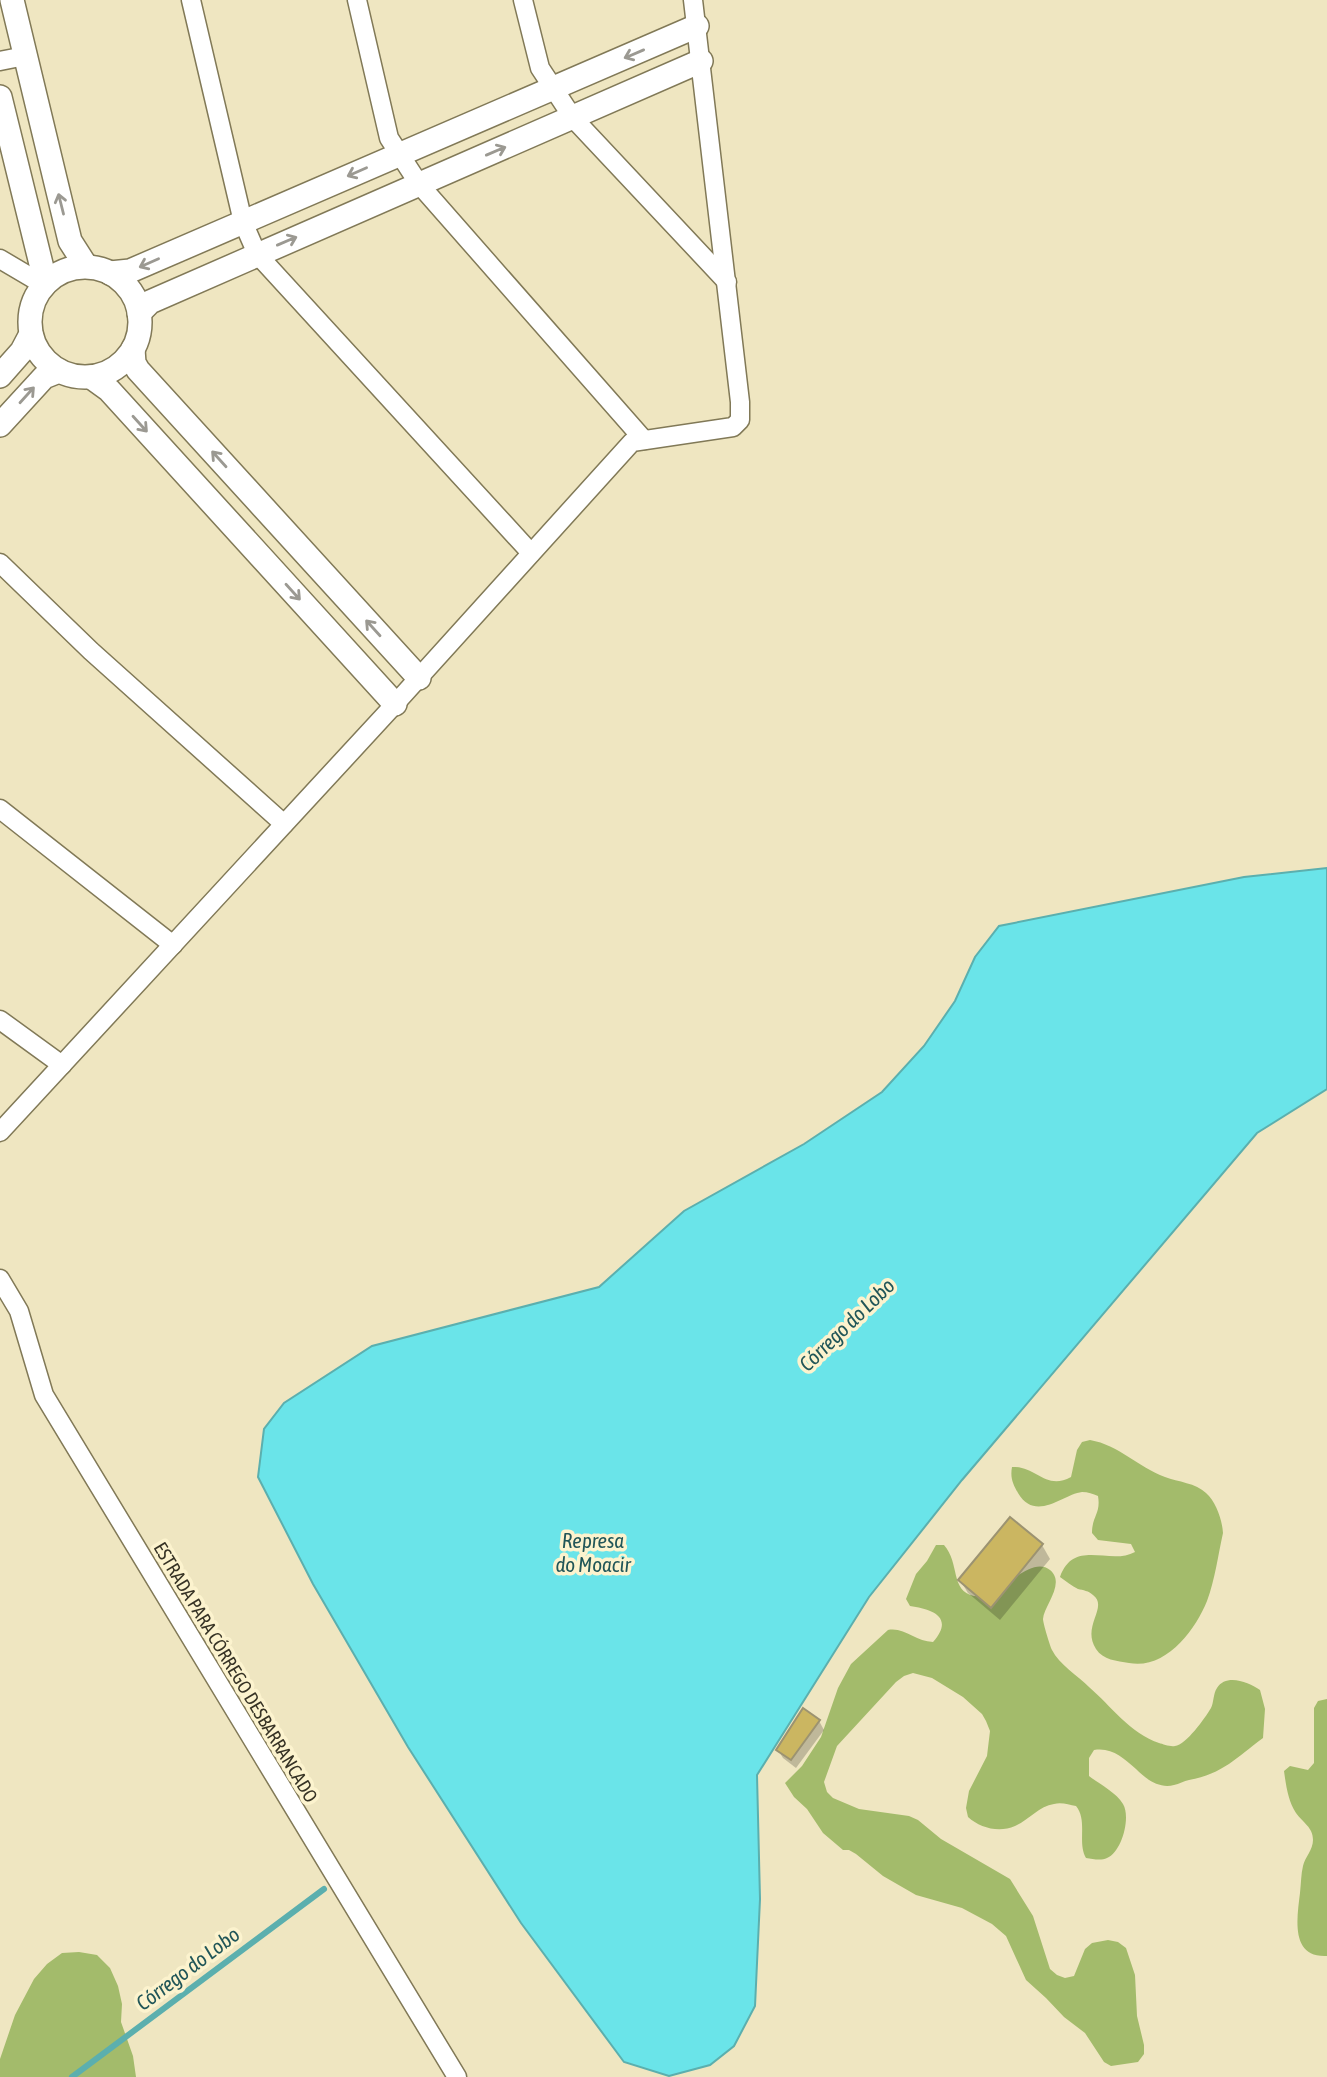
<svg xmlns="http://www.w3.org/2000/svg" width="1327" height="2077" viewBox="0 0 1327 2077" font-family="'Asap Condensed',sans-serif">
<rect width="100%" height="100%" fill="#efe6c1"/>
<g fill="#a3bb6b">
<path d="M 1090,1440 C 1119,1445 1138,1467 1165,1477 C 1178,1482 1196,1483 1206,1493 C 1216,1502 1222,1519 1223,1533 C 1218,1555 1215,1580 1207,1601 C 1195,1631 1165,1670 1129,1663 C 1117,1661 1103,1660 1096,1649 C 1081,1626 1109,1607 1093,1595 C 1089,1591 1083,1590 1078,1589 C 1072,1586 1066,1581 1060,1577 C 1074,1538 1110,1566 1135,1552 L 1131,1544 L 1098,1540 L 1092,1533 C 1092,1516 1101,1514 1098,1496 C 1093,1494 1088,1492 1082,1492 C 1063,1494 1036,1523 1018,1493 C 1013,1484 1010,1478 1012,1467 C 1036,1466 1046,1491 1071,1477 L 1077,1450 L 1082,1442 Z"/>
<path d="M 936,1545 L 944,1545 C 960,1563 950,1591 974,1596 C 976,1596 983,1597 985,1597 C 1001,1592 1032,1555 1050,1570 C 1066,1583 1044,1606 1043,1619 C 1043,1623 1050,1646 1052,1650 C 1059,1664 1078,1676 1089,1687 C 1111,1706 1130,1733 1159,1743 C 1163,1744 1170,1747 1175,1746 C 1186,1745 1205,1718 1211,1708 C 1214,1702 1213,1694 1217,1688 C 1226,1673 1249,1682 1260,1690 L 1265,1709 L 1263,1738 C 1237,1757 1223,1774 1189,1780 C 1184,1781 1179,1784 1174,1785 C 1159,1789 1146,1779 1136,1769 C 1123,1758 1112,1747 1094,1750 L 1089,1758 L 1089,1776 C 1099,1784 1116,1792 1123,1804 C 1131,1817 1122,1852 1107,1858 C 1101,1861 1093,1859 1086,1858 C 1077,1842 1088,1821 1076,1806 C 1069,1805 1062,1802 1054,1804 C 1039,1806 1029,1820 1015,1826 C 999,1833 980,1828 968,1817 L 966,1808 L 969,1791 L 987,1756 L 990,1731 L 986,1721 L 982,1714 L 963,1697 L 932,1678 L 913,1673 L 904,1676 L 896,1682 L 837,1746 L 824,1782 L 827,1792 L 833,1798 L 859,1809 L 909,1816 L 918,1820 L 941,1839 L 1010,1879 L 1033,1916 L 1050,1969 L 1057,1975 L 1065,1978 L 1074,1976 L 1085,1949 L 1092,1943 L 1108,1940 L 1118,1942 L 1126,1948 L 1135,1975 L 1137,2016 L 1144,2045 L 1144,2054 L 1138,2062 L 1111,2066 L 1104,2062 L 1085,2033 L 1064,2017 L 1046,1998 L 1026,1980 L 1006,1936 L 992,1924 L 962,1908 L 916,1895 L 883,1876 L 856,1854 L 849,1850 L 843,1850 L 823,1833 L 807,1809 L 794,1797 L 785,1783 L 802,1766 L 821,1737 L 838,1688 L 851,1664 L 888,1630 C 905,1627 916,1642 933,1642 C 955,1617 932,1609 910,1606 L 906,1599 L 916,1574 L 927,1561 Z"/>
<path d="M 1327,1699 L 1327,1956 C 1290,1958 1297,1918 1300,1893 C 1301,1884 1301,1874 1303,1866 C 1305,1857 1313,1850 1313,1840 C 1313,1827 1303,1823 1296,1813 C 1288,1801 1286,1785 1284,1771 L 1290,1766 L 1308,1770 L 1314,1763 L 1314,1708 L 1318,1701 Z"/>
<path d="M 79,1952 L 97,1955 L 110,1968 L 118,1986 L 122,2004 L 121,2022 L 133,2056 L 136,2077 L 0,2077 L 0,2059 L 15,2015 L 34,1979 L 47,1964 L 62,1953 Z"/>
</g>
<path fill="#6ae4e9" stroke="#5bafae" stroke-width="2" d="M 1327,868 L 1327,1089 L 1257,1133 L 962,1480 L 869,1597 L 757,1775 L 760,1899 L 755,2006 L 734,2046 L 710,2065 L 669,2076 L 624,2062 L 521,1923 L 408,1747 L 313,1584 L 258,1477 L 264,1429 L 284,1403 L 372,1346 L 599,1287 L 684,1211 L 804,1144 L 882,1092 L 924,1046 L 955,1001 L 975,957 L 999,926 L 1244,877 Z"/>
<g fill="#0003">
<path d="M 1010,1519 L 1042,1545 L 1050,1559 L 1000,1620 L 968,1593 L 960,1580 Z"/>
<path d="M 819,1721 L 824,1730 L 796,1768 L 783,1758 L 778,1750 Z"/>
</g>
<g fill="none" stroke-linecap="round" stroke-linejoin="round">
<path stroke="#5bafae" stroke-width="6" d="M 72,2077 L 324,1889"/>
</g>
<g fill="#cbb661" stroke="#9c9371" stroke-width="2">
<path d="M 1010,1517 L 1043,1544 L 991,1608 L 958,1580 Z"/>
<path d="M 803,1708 L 820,1720 L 791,1760 L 776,1750 Z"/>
</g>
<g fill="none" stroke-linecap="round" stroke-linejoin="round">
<g stroke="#817957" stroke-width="21">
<g id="minor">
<path d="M 191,0 L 243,222 L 257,254 L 531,553"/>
<path d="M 357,0 L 389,138 L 419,184 L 644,440"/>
<path d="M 523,0 L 540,68 L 573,118 L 727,282"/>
<path d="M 0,61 L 25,56"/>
<path d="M 0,259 L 44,285"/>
<path d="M 0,563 L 91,651 L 284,824"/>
<path d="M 0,809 L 173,945"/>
<path d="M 0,1020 L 62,1065"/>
<path d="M 0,1132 L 395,704 L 632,442 L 733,427 L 740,420 L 740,402 L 693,0"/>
<path d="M 0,1279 L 19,1311 L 44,1395 L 457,2077"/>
</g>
</g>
<g stroke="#817957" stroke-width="26">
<g id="tertiary">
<path d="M 12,0 L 70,241 L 86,266"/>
<path d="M 0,97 L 42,268 L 44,285"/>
<circle cx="85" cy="322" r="55"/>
<path d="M 110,273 L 130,271 L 697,26"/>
<path d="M 139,313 L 150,302 L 701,61"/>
<path d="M 133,349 L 134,363 L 138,370 L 419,678"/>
<path d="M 0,376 L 22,351 L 31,334"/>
<path d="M 91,377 L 109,390 L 395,704"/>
<path d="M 0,425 L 44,377 L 59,371"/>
</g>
</g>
<use href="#minor" stroke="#fff" stroke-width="18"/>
<use href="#tertiary" stroke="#fff" stroke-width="23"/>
</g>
<defs><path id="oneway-shaft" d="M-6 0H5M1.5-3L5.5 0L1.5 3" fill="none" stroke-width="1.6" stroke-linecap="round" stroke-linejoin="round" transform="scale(1.75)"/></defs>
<g stroke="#9b9992">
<use href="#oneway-shaft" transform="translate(634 54) rotate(157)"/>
<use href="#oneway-shaft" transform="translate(496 151) rotate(-23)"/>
<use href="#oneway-shaft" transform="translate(357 172) rotate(156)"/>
<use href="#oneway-shaft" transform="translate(61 204) rotate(-104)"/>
<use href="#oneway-shaft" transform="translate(287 241) rotate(-23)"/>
<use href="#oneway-shaft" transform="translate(149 263) rotate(156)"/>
<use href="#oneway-shaft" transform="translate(27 395) rotate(-48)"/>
<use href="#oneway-shaft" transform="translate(140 424) rotate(48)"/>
<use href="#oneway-shaft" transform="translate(219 459) rotate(-132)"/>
<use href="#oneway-shaft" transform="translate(293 592) rotate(48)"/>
<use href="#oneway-shaft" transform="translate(373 628) rotate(-132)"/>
</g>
<g text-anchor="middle" stroke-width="7" stroke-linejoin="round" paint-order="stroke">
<g font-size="19" fill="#373325" stroke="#fcf3ce">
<text transform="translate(236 1672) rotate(59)" y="7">ESTRADA PARA CÓRREGO DESBARRANCADO</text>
</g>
<g font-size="21" font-style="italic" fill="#215658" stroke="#fcf3ce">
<text transform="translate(847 1325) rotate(-44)" y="7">Córrego do Lobo</text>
<text x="593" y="1548">Represa<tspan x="593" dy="24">do Moacir</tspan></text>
<text transform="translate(188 1969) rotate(-37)" y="7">Córrego do Lobo</text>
</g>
</g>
</svg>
